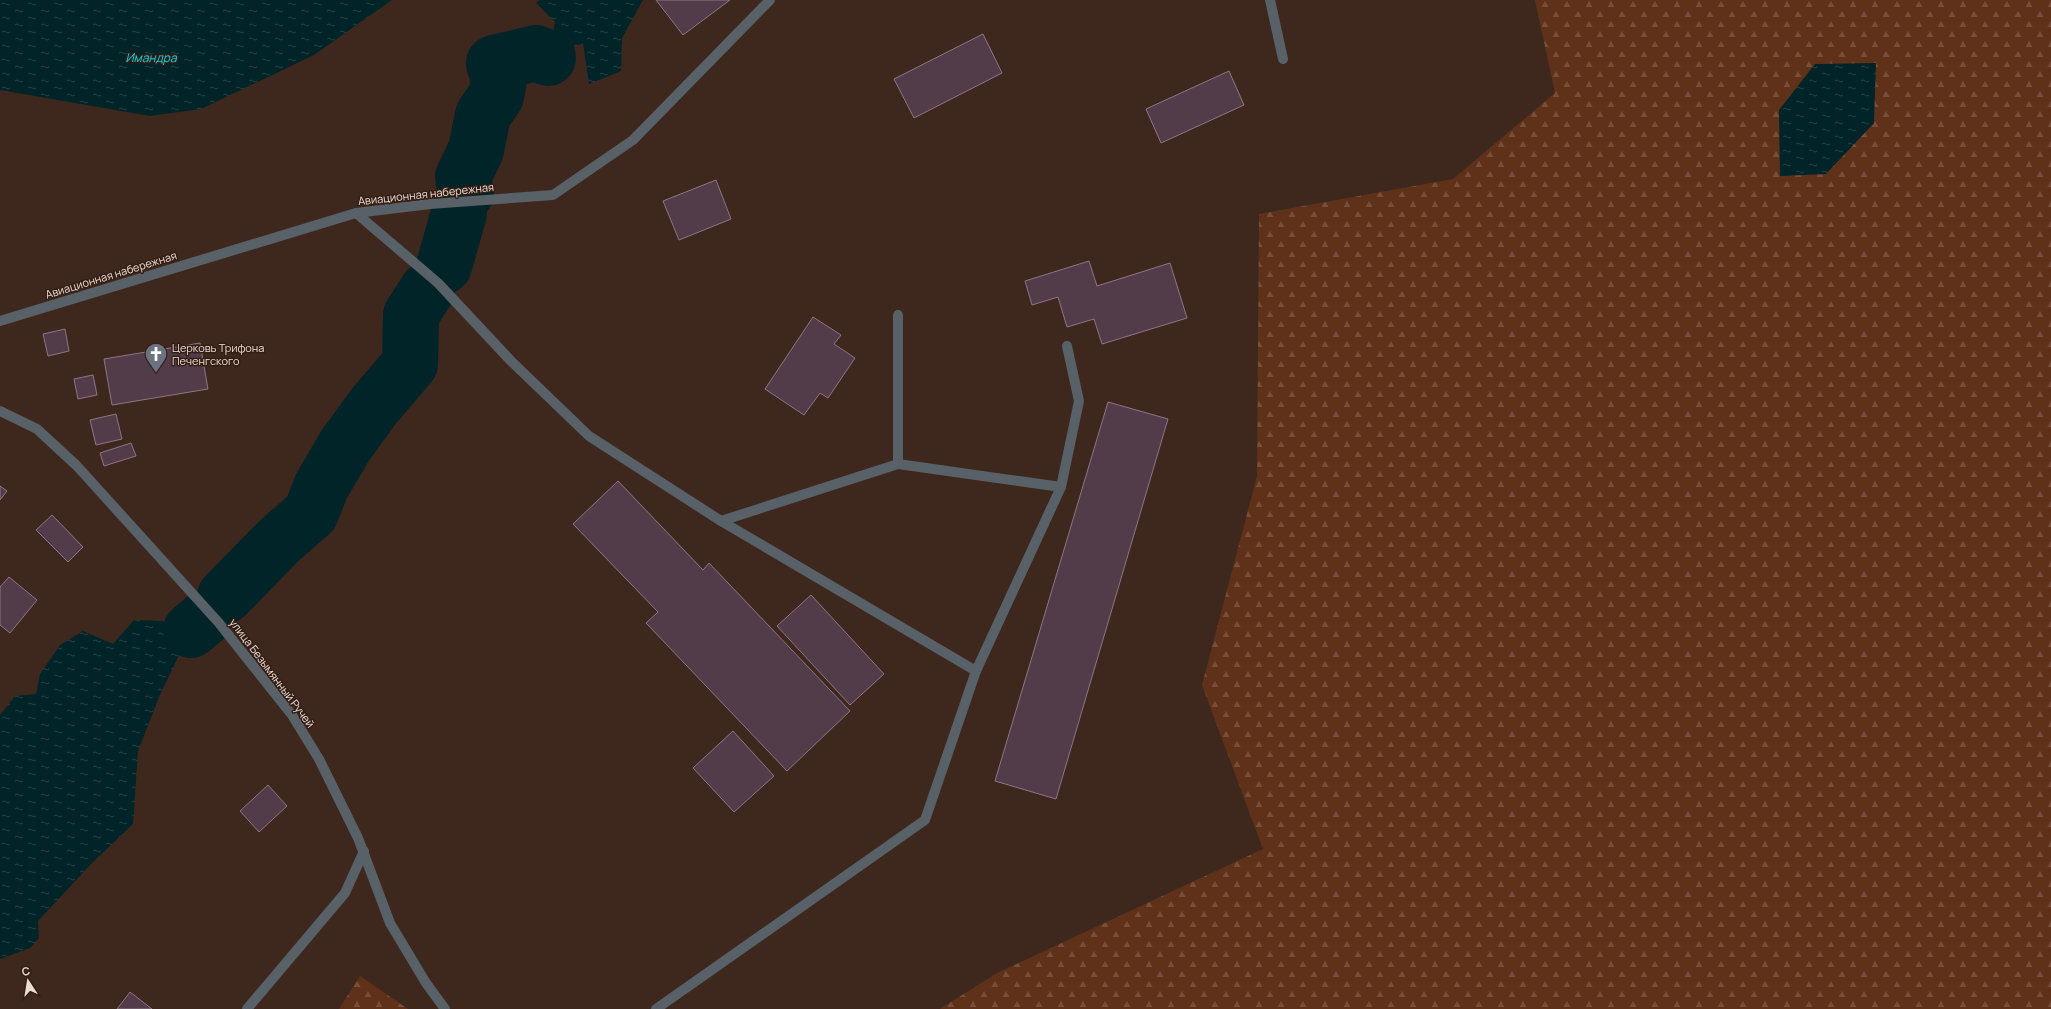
<svg xmlns="http://www.w3.org/2000/svg" width="2051" height="1009" viewBox="0 0 2051 1009" font-family="Manrope,sans-serif">
<defs>
<pattern id="forest-firs" width="22" height="20" patternUnits="userSpaceOnUse"><rect width="22" height="20" fill="#5f3119"/><path d="M5 1l3.5 6h-7zM16 11l3.5 6h-7z" fill="#764e3a"/></pattern>
<pattern id="water-ripples" width="26" height="14" patternUnits="userSpaceOnUse"><rect width="26" height="14" fill="#002428"/><path d="M2 4q2-2 4 0t4 0M15 11q2-2 4 0t4 0" fill="none" stroke="#254346"/></pattern>
</defs>
<rect width="100%" height="100%" fill="#3e281e"/>
<g fill="url(#forest-firs)">
<path d="M 1535,0 L 2051,0 L 2051,1009 L 940,1009 L 997,973 L 1263,849 L 1202,685 L 1257,476 L 1259,214 L 1453,179 L 1555,93 Z"/>
<path d="M 360,976 L 408,1009 L 339,1009 Z"/>
</g>
<g fill="url(#water-ripples)">
<path d="M 0,0 L 392,0 L 314,55 L 201,109 L 150,116 L 0,90 Z"/>
<path d="M 540,0 L 643,0 L 622,38 L 621,71 L 589,84 L 583,43 L 548,58 L 555,22 L 536,3 Z"/>
<path d="M 1876,63 L 1874,123 L 1826,174 L 1780,176 L 1779,110 L 1815,64 Z"/>
<path d="M 134,620 L 164,621 L 191,630 L 159,697 L 138,751 L 133,824 L 91,864 L 38,921 L 39,938 L 30,948 L 0,959 L 0,715 L 15,696 L 36,694 L 40,674 L 60,645 L 83,631 L 113,644 Z"/>
</g>
<g fill="none" stroke-linecap="round" stroke-linejoin="round">
<g stroke="#002428" stroke-width="56">
<path d="M 466,193 L 463,177 L 476,150 L 483,115 L 496,96 L 499,80 L 494,63 L 536,53 L 548,58"/>
<path d="M 444,266 L 459,213"/>
<path d="M 225,596 L 280,540 L 311,513 L 321,487 L 345,446 L 374,406 L 410,364 L 411,315 L 427,290"/>
<path d="M 191,630 L 204,619"/>
</g>
</g>
<g fill="#523c4a" stroke="#8e7685">
<path d="M 656,0 L 730,0 L 683,35 Z"/>
<path d="M 983,34 L 1002,73 L 914,118 L 894,79 Z"/>
<path d="M 1229,71 L 1244,105 L 1161,143 L 1146,109 Z"/>
<path d="M 716,180 L 731,219 L 679,240 L 663,201 Z"/>
<path d="M 1089,261 L 1097,286 L 1170,263 L 1187,318 L 1102,344 L 1094,319 L 1067,327 L 1058,297 L 1032,305 L 1025,281 Z"/>
<path d="M 813,317 L 841,335 L 834,344 L 855,358 L 828,398 L 820,393 L 804,415 L 765,389 Z"/>
<path d="M 65,329 L 69,351 L 48,356 L 43,334 Z"/>
<path d="M 200,343 L 208,389 L 112,405 L 104,359 Z"/>
<path d="M 93,375 L 97,395 L 78,399 L 74,379 Z"/>
<path d="M 1108,402 L 1168,419 L 1056,799 L 995,781 Z"/>
<path d="M 116,414 L 122,439 L 96,445 L 90,420 Z"/>
<path d="M 131,443 L 136,456 L 104,466 L 100,453 Z"/>
<path d="M 618,481 L 703,570 L 709,563 L 850,711 L 787,771 L 646,623 L 658,612 L 573,524 Z"/>
<path d="M 0,486 L 7,491 L 0,500 Z"/>
<path d="M 52,515 L 83,547 L 68,562 L 36,530 Z"/>
<path d="M 9,577 L 37,600 L 10,633 L 0,625 L 0,587 Z"/>
<path d="M 811,595 L 884,674 L 850,705 L 777,626 Z"/>
<path d="M 733,731 L 774,776 L 734,812 L 693,768 Z"/>
<path d="M 268,785 L 287,806 L 259,832 L 240,811 Z"/>
<path d="M 130,992 L 152,1009 L 117,1009 Z"/>
</g>
<g fill="none" stroke-linecap="round" stroke-linejoin="round">
<g stroke="#586068" stroke-width="10">
<path d="M 1270,0 L 1283,59"/>
<path d="M 356,213 L 438,283 L 511,361 L 589,436 L 721,521 L 976,671 L 925,820 L 656,1009"/>
<path d="M 898,315 L 898,464"/>
<path d="M 0,321 L 356,213 L 430,204 L 553,195 L 633,140 L 770,0"/>
<path d="M 0,411 L 37,429 L 77,466 L 219,623 L 292,715 L 319,759 L 358,838 L 390,923 L 426,983 L 445,1009"/>
<path d="M 721,521 L 898,464 L 1061,487"/>
<path d="M 976,671 L 1061,487 L 1079,401 L 1067,346"/>
<path d="M 247,1009 L 345,893 L 364,851"/>
</g>
</g>
<defs>
<g id="church-pin" transform="scale(1.15)"><path d="M0 17L-7.5 6A9.5 9.5 0 1 1 7.5 6Z" fill="#6b7280" stroke="#341e14"/><path d="M-1.2-6h2.4v3.5h3.3v2.4h-3.3V6h-2.4V-.1h-3.3v-2.4h3.3Z" fill="#fff"/></g>
</defs>
<g fill-rule="evenodd">
<use href="#church-pin" x="156" y="354"/>
</g>
<g text-anchor="middle" stroke-width="3" stroke-linejoin="round" paint-order="stroke">
<g font-size="11" fill="#ebdcd6" stroke="#341e14">
<text transform="translate(426 194) rotate(-6)" y="4">Авиационная набережная</text>
<text transform="translate(111 275) rotate(-17)" y="4">Авиационная набережная</text>
<text transform="translate(272 673) rotate(53)" y="4">улица Безымянный Ручей</text>
</g>
<g font-size="11" fill="#ebdcd6" stroke="#341e14" text-anchor="start">
<text x="172" y="352">Церковь Трифона<tspan x="172" dy="13">Печенгского</tspan></text>
</g>
<g font-size="12" font-style="italic" fill="#05d6e8" stroke="#341e14">
<text x="151" y="62">Имандра</text>
</g>
</g>
<g transform="translate(28 981) rotate(348)" stroke="#341e14" stroke-width="3" paint-order="stroke">
<path d="M0-3L7 15L0 10L-7 15Z" fill="#ebdcd6"/>
<text y="-6" font-size="11" font-weight="bold" text-anchor="middle" fill="#ebdcd6">С</text>
</g>
</svg>
